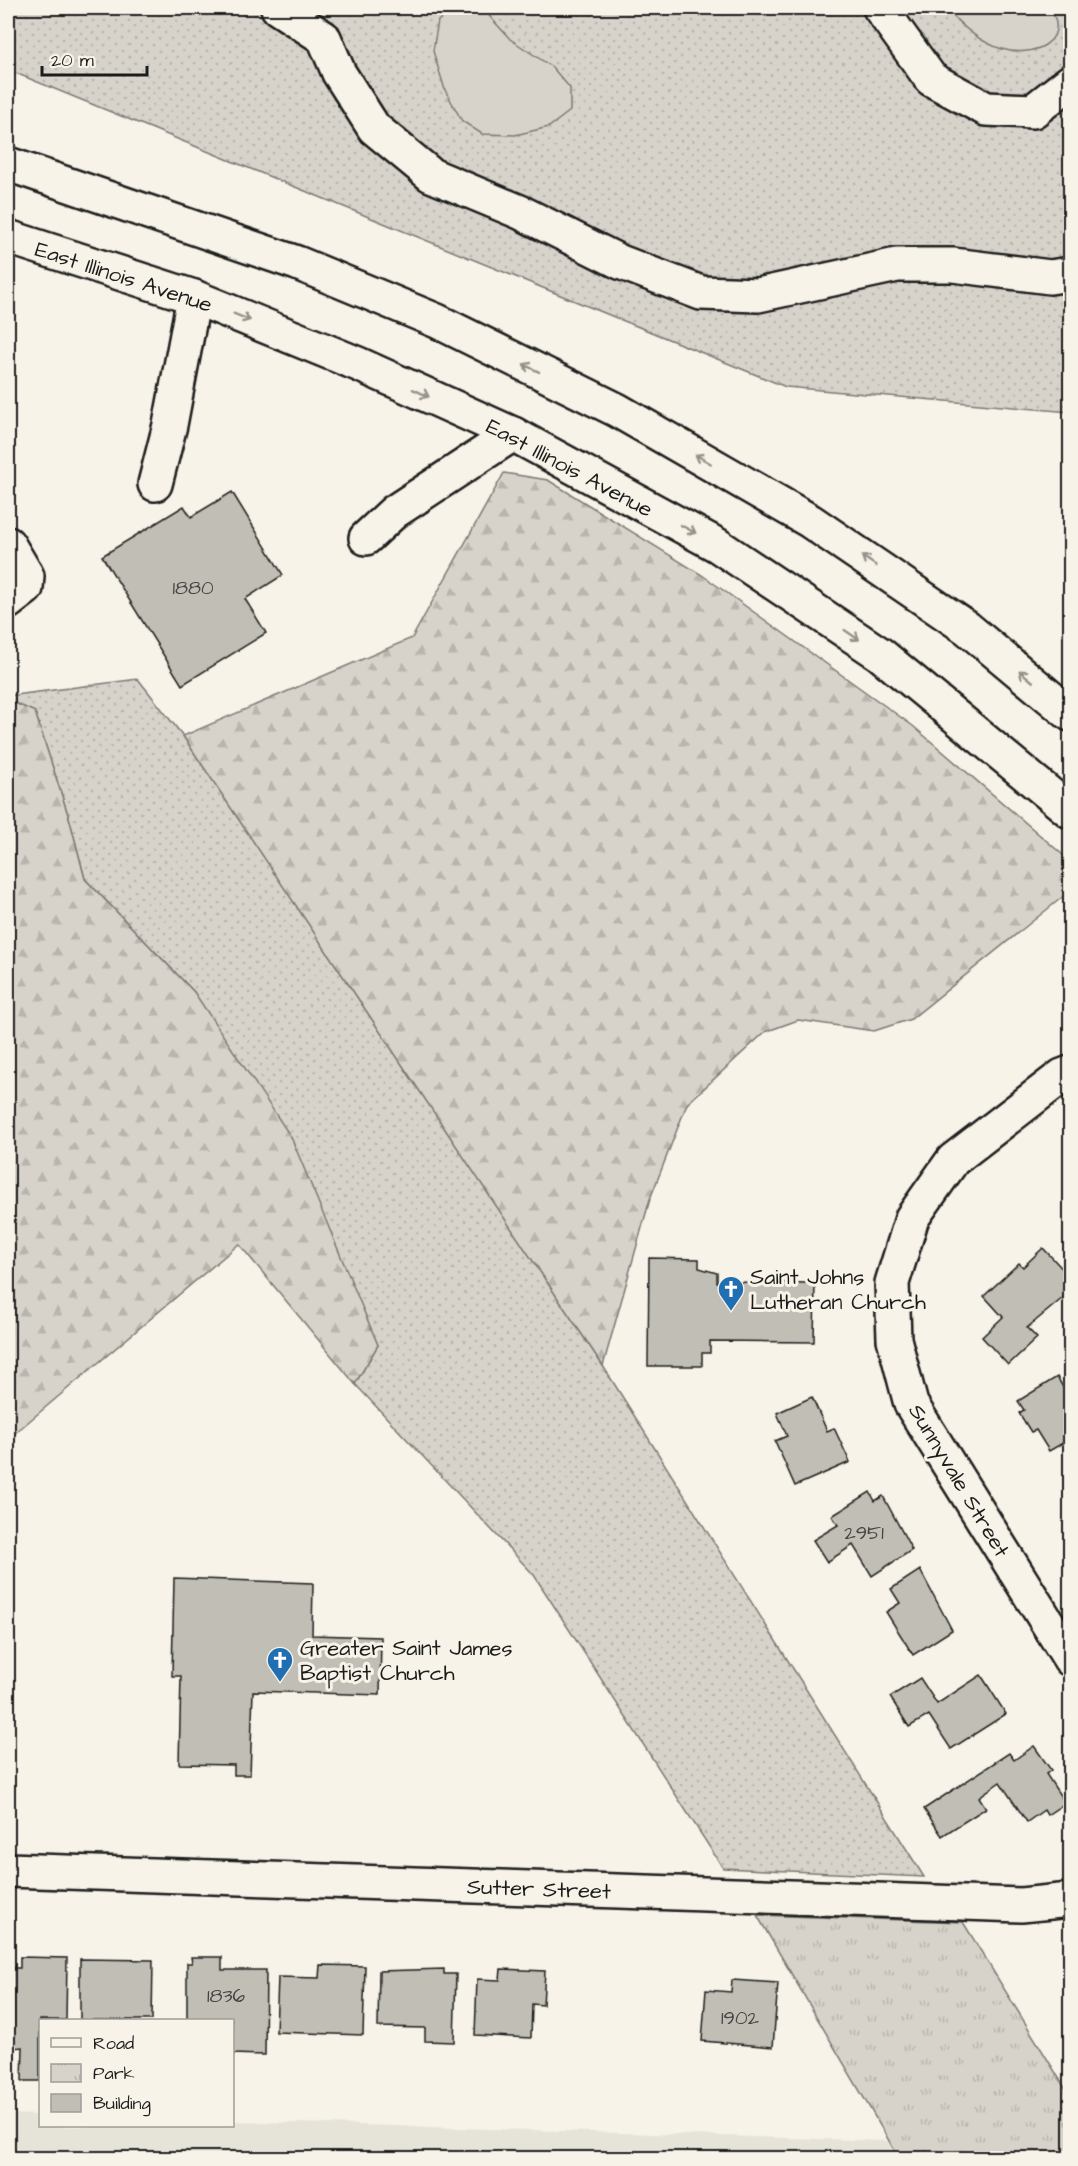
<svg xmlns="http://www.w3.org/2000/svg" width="1078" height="2166" viewBox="0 0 1078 2166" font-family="'Architects Daughter',sans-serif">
<defs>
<pattern id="grass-dots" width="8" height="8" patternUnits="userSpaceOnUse" patternTransform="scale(1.5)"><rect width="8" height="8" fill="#d7d3cb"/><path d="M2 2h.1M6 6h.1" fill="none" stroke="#b8b5ae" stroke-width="1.8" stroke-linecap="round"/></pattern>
<pattern id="forest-firs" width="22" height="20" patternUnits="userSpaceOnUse" patternTransform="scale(1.5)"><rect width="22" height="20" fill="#d7d3cb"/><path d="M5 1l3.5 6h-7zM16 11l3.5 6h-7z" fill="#b8b5ae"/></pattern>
<pattern id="park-tufts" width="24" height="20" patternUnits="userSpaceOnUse" patternTransform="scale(1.5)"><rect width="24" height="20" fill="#d7d3cb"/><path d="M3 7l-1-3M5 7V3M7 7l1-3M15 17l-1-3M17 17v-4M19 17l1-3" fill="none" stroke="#b8b5ae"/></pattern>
</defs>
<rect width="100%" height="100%" fill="#f7f3e8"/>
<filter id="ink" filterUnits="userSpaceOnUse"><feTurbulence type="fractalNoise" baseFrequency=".0167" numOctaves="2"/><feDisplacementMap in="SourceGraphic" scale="12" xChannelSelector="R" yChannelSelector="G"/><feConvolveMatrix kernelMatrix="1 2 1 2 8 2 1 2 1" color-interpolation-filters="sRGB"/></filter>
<g filter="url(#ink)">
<path fill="#e6e3d9" d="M 8,2114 L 40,2115 L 40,2126 L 232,2126 L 233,2121 L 888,2141 L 899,2158 L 8,2158 Z"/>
<g fill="url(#grass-dots)" stroke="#7a7874" stroke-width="1.5">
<path d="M 8,8 L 1070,8 L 1070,412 L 786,387 L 8,70 Z"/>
<path d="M 138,679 L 183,736 L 603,1366 L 924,1877 L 723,1868 L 534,1575 L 355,1384 L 378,1345 L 194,992 L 85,879 L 70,821 L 35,712 L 8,700 L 8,696 Z"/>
</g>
<g fill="url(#forest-firs)" stroke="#7a7874" stroke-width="1.5">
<path d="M 504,473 L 548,480 L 702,575 L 913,726 L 1070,861 L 1070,891 L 911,1019 L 874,1031 L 798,1020 L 765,1032 L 687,1104 L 650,1199 L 603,1366 L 183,736 L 412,638 Z"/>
<path d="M 8,700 L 35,712 L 70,821 L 85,879 L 194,992 L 291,1137 L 378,1345 L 355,1384 L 239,1244 L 8,1439 Z"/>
</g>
<path fill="url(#park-tufts)" stroke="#7a7874" stroke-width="1.5" d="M 757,1915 L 963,1922 L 1070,2096 L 1070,2158 L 899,2158 Z"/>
<g fill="#d7d3cb" stroke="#7a7874" stroke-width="1.5">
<path d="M 455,8 L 483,9 L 510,39 L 552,67 L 570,88 L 570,111 L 549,127 L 515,135 L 482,134 L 462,121 L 445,90 L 433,51 L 438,21 Z"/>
<path d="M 946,8 L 1050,8 C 1072,43 1031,58 1002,49 C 979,42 961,26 946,8 Z"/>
</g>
<g fill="#c0beb5" stroke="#1c1c1c" stroke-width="1.5">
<path d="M 232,492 L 283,575 L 245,599 L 266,633 L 182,685 L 102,556 L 184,506 L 191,517 Z"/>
<path d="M 1043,1248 L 1070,1277 L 1070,1292 L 1027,1328 L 1037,1338 L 1008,1365 L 982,1337 L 1003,1317 L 984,1296 L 1019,1263 L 1023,1267 Z"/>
<path d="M 649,1258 L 699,1259 L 699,1268 L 717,1273 L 717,1282 L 815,1283 L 814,1342 L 710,1341 L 710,1353 L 702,1353 L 702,1366 L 648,1366 Z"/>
<path d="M 1057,1377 L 1070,1399 L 1070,1444 L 1068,1440 L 1049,1451 L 1036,1430 L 1031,1432 L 1019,1413 L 1024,1410 L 1018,1401 Z"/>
<path d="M 812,1397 L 827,1431 L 834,1428 L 850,1462 L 795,1486 L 775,1441 L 787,1436 L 777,1413 Z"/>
<path d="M 870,1492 L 875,1501 L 883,1496 L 912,1550 L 872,1576 L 853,1545 L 827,1562 L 813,1540 L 838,1525 L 832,1516 Z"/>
<path d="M 920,1570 L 952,1630 L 913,1655 L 886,1612 L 900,1603 L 891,1589 Z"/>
<path d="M 174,1578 L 313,1583 L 312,1635 L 381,1637 L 380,1695 L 253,1691 L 250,1775 L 234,1775 L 234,1765 L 179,1764 L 181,1676 L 172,1676 Z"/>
<path d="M 981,1675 L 1006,1714 L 951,1749 L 929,1715 L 909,1727 L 890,1697 L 920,1678 L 937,1704 Z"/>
<path d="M 1034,1746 L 1051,1770 L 1046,1774 L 1065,1803 L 1047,1815 L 1044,1810 L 1027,1822 L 1000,1782 L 979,1797 L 986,1808 L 942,1836 L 924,1809 L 1009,1753 L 1014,1760 Z"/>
<path d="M 20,1957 L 67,1958 L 66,2020 L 40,2020 L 40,2081 L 22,2081 L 23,2047 L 12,2048 L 12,2023 L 8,2023 L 8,1968 L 20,1968 Z"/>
<path d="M 191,1957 L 222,1957 L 222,1970 L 266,1970 L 265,2055 L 232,2054 L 232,2020 L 187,2020 L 187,1963 L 192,1963 Z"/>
<path d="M 80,1959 L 153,1960 L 152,2020 L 80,2020 Z"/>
<path d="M 320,1965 L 365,1966 L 363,2035 L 276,2032 L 278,1977 L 319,1978 Z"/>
<path d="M 444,1969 L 444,1974 L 456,1974 L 454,2042 L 425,2041 L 425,2028 L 378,2027 L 379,1971 Z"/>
<path d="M 501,1969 L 545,1971 L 543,2005 L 532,2004 L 531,2038 L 475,2035 L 477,1979 L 500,1980 Z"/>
<path d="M 732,1980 L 778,1983 L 773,2047 L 702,2041 L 706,1990 L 731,1992 Z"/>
</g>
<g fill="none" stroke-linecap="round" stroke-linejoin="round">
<g stroke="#1c1c1c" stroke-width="38">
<g id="minor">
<path d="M 278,8 L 324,38 L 339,73 L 374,128 L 431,175 L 520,212 L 620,262 L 701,293 L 758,295 L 897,265 L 953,265 L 1050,277 L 1070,274"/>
<path d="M 880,8 L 931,79 L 986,109 L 1033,111 L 1070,82"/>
<path d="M 155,484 L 170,425 L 194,297"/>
<path d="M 366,538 L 394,512 L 513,434"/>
<path d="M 8,544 L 27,576 L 26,588 L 8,602"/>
<path d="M 1070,1073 L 1062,1076 L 953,1160 L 912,1218 L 892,1283 L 894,1339 L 911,1404 L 1070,1659"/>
<path d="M 8,1870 L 1021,1905 L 1070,1900"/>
</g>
</g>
<g stroke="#1c1c1c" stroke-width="38">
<g id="major">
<path d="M 8,164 L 297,263 L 437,321 L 617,410 L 810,521 L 967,628 L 1070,714"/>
<path d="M 8,237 L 194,297 L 358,364 L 513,434 L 717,545 L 880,654 L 1070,811"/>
</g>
</g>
<use href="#minor" stroke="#f7f3e8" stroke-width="33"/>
<use href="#major" stroke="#f7f3e8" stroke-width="33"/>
</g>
<defs><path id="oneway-shaft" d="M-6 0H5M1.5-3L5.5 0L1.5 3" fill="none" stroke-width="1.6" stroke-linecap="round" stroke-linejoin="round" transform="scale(1.5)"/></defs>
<g stroke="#94928c">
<use href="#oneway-shaft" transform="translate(242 317) rotate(22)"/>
<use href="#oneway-shaft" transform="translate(531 368) rotate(-154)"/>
<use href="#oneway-shaft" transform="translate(421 393) rotate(25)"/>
<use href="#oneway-shaft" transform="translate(703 459) rotate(-150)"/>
<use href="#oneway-shaft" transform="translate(688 529) rotate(28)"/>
<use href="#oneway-shaft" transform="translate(869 561) rotate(-146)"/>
<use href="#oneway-shaft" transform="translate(852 635) rotate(34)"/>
<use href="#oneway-shaft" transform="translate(1026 676) rotate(-140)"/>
</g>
</g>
<defs>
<g id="church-pin" transform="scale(1.35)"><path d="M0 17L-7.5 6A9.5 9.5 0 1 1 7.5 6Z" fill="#1f6fb2" stroke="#f7f3e8"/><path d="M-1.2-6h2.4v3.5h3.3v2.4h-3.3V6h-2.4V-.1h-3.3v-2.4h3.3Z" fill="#fff"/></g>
</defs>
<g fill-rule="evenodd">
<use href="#church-pin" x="731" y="1289"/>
<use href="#church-pin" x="280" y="1660"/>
</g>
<g text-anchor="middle" stroke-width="6" stroke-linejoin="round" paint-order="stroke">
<g font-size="20" fill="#454442">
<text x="193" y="594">1880</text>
<text x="864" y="1539">2951</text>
<text x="226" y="2002">1836</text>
<text x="740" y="2024">1902</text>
</g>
<g font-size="22" fill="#1c1c1c" stroke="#f7f3e8">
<text transform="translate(124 276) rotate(18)" y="8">East Illinois Avenue</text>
<text transform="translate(570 467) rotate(28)" y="8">East Illinois Avenue</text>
<text transform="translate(960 1480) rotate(59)" y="8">Sunnyvale Street</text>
<text transform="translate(539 1888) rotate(2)" y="8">Sutter Street</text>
</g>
<g font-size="22" fill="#1c1c1c" stroke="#f7f3e8" text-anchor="start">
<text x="750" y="1284">Saint Johns<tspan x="750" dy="25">Lutheran Church</tspan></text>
<text x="300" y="1655">Greater Saint James<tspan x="300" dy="25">Baptist Church</tspan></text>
</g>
</g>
<rect width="1078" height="2166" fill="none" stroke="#f7f3e8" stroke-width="30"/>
<rect x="15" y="15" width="1048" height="2136" fill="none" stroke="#1c1c1c" stroke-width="2" filter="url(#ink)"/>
<rect x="39" y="2019" width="195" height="108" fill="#f7f3e8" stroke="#9f9d96" stroke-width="1.5"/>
<rect x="51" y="2038" width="30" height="9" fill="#f7f3e8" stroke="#9f9d96" stroke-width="1.5"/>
<text x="93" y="2049" font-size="18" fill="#1c1c1c">Road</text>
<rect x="51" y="2064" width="30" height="18" fill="url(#park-tufts)" stroke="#9f9d96" stroke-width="1.5"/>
<text x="93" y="2079" font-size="18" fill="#1c1c1c">Park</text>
<rect x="51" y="2094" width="30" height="18" fill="#c0beb5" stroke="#9f9d96" stroke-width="1.5"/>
<text x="93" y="2109" font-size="18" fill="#1c1c1c">Building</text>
<path d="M42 66v9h105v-9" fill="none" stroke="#1c1c1c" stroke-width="3"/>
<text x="51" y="66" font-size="18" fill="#1c1c1c" stroke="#f7f3e8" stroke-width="4.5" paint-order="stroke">20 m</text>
</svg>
